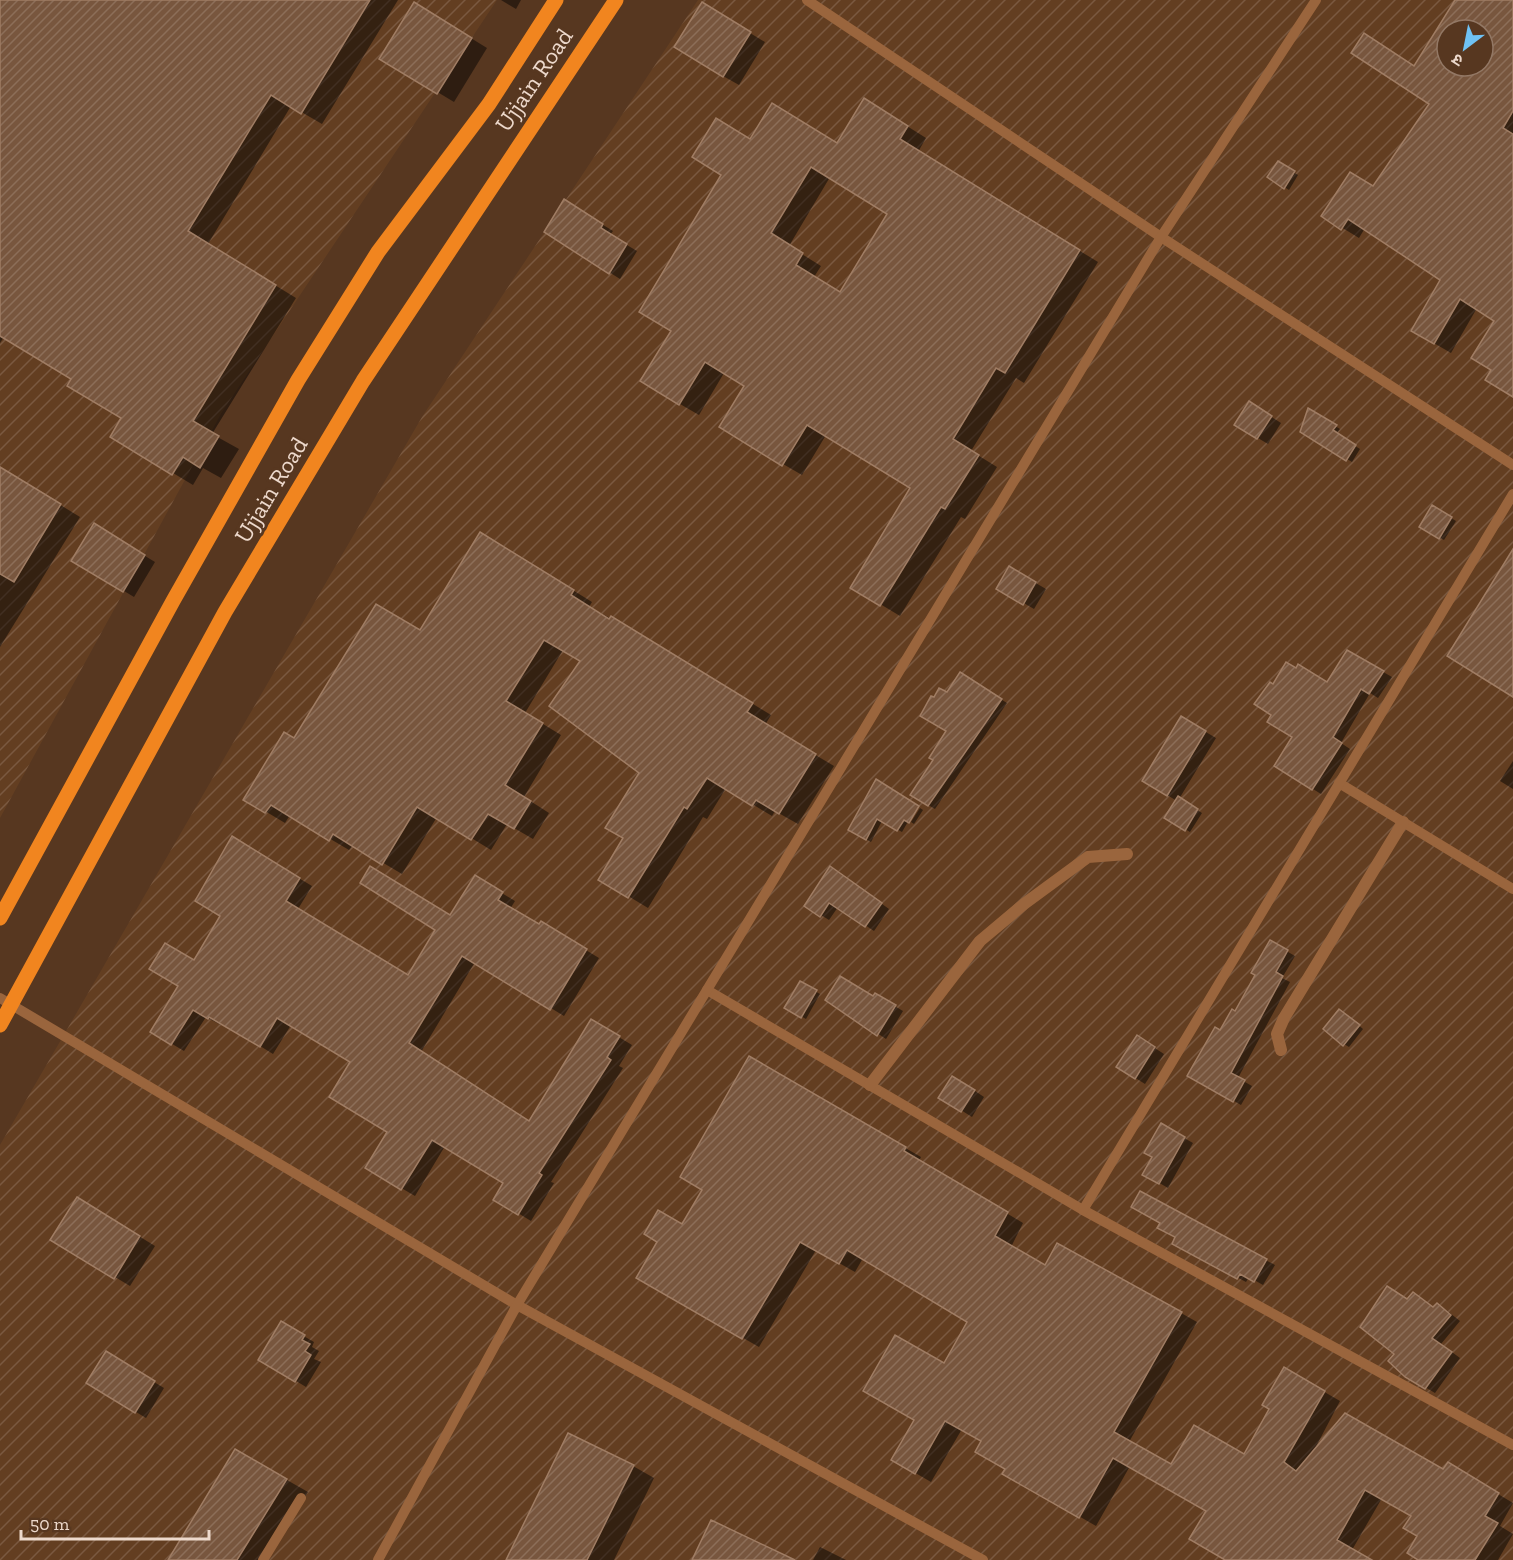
<svg xmlns="http://www.w3.org/2000/svg" width="1513" height="1560" viewBox="0 0 1513 1560" font-family="'Zilla Slab','Noto Sans Devanagari',serif">
<defs>
<pattern id="industrial-furrows" width="10" height="10" patternUnits="userSpaceOnUse" patternTransform="scale(1.5)"><rect width="10" height="10" fill="#633e21"/><path d="M-1 1l2-2M0 10L10 0M9 11l2-2" fill="none" stroke="#7a5940"/></pattern>
<pattern id="building-hatch" width="6" height="6" patternUnits="userSpaceOnUse" patternTransform="scale(1.5)"><rect width="6" height="6" fill="#78563e"/><path d="M-1 1l2-2M0 6l6-6M5 7l2-2" fill="none" stroke="#8c6e59"/></pattern>
</defs>
<rect width="100%" height="100%" fill="#573720"/>
<g fill="url(#industrial-furrows)" fill-rule="evenodd">
<path d="M 0,0 L 497,0 L 222,412 L 0,818 Z"/>
<path d="M 698,0 L 1513,0 L 1513,1560 L 0,1560 L 0,1145 L 422,417 ZM 1447,30 L 1483,30 L 1483,66 L 1447,66 Z"/>
</g>
<g fill="#0007" fill-rule="evenodd">
<path d="M 0,0 L 398,0 L 322,124 L 291,106 L 208,244 L 296,298 L 212,434 L 239,449 L 221,478 L 203,468 L 193,485 L 173,473 L 123,418 L 73,379 L 4,337 L 0,343 Z"/>
<path d="M 501,0 L 521,0 L 516,9 Z"/>
<path d="M 1456,0 L 1513,0 L 1513,396 L 1493,370 L 1496,320 L 1477,308 L 1451,353 L 1413,331 L 1442,279 L 1365,228 L 1359,238 L 1323,216 L 1373,187 L 1431,103 L 1416,67 ZM 1447,30 L 1483,30 L 1483,66 L 1447,66 Z"/>
<path d="M 702,4 L 765,42 L 739,85 L 723,76 Z"/>
<path d="M 430,13 L 487,48 L 454,102 L 381,58 Z"/>
<path d="M 883,111 L 926,138 L 918,152 L 1098,262 L 1024,383 L 1016,378 L 971,451 L 997,467 L 965,519 L 961,517 L 900,616 L 852,587 L 913,488 L 826,435 L 802,475 L 783,464 L 746,386 L 724,373 L 699,415 L 680,404 L 673,331 L 751,140 L 837,144 ZM 830,177 L 889,213 L 841,293 L 814,277 L 821,266 L 789,246 Z"/>
<path d="M 1278,163 L 1298,175 L 1289,190 L 1269,177 Z"/>
<path d="M 564,201 L 613,231 L 610,235 L 637,251 L 620,279 L 546,232 Z"/>
<path d="M 1250,403 L 1281,423 L 1268,444 L 1236,425 Z"/>
<path d="M 1309,410 L 1340,429 L 1336,434 L 1360,449 L 1352,462 L 1301,431 Z"/>
<path d="M 0,468 L 80,517 L 0,647 Z"/>
<path d="M 1433,507 L 1456,521 L 1444,540 L 1421,527 Z"/>
<path d="M 94,525 L 155,562 L 134,597 L 73,560 Z"/>
<path d="M 500,545 L 592,602 L 589,607 L 631,629 L 771,715 L 765,725 L 834,766 L 798,824 L 775,811 L 772,816 L 726,788 L 707,819 L 703,817 L 648,908 L 600,879 L 625,838 L 641,773 L 582,661 L 563,650 L 525,713 L 561,735 L 524,797 L 549,813 L 533,839 L 507,824 L 491,850 L 437,817 L 402,874 L 353,845 L 349,850 L 290,815 L 285,823 L 245,799 L 295,740 L 421,632 Z"/>
<path d="M 1010,568 L 1046,589 L 1034,609 L 998,588 Z"/>
<path d="M 1348,652 L 1392,677 L 1378,698 L 1370,693 L 1341,743 L 1350,749 L 1321,794 L 1276,766 L 1294,736 L 1273,715 L 1274,686 L 1327,684 Z"/>
<path d="M 960,674 L 1007,703 L 935,809 L 923,802 L 935,760 L 948,730 L 934,699 L 948,694 Z"/>
<path d="M 1182,718 L 1216,738 L 1179,799 L 1202,813 L 1190,832 L 1166,818 L 1177,801 L 1144,781 Z"/>
<path d="M 1513,761 L 1513,789 L 1500,781 Z"/>
<path d="M 877,781 L 917,806 L 902,832 L 882,821 L 871,842 L 850,830 Z"/>
<path d="M 920,808 L 923,810 L 914,824 L 911,822 Z"/>
<path d="M 245,846 L 312,886 L 298,909 L 409,977 L 475,877 L 515,901 L 510,909 L 539,926 L 541,923 L 599,958 L 564,1016 L 475,962 L 421,1052 L 530,1122 L 592,1021 L 632,1045 L 619,1066 L 623,1068 L 551,1182 L 554,1183 L 531,1221 L 495,1199 L 505,1183 L 445,1146 L 415,1196 L 367,1168 L 390,1132 L 352,1062 L 291,1025 L 273,1054 L 223,1023 L 221,1025 L 206,1017 L 184,1051 L 152,1032 L 222,915 Z"/>
<path d="M 839,873 L 889,909 L 874,931 L 838,907 L 829,920 L 821,915 Z"/>
<path d="M 1271,942 L 1295,956 L 1282,978 L 1290,982 L 1238,1078 L 1252,1086 L 1241,1105 L 1189,1075 L 1235,1013 L 1257,975 Z"/>
<path d="M 801,983 L 820,994 L 806,1019 L 786,1008 Z"/>
<path d="M 876,995 L 903,1011 L 886,1039 L 827,1000 L 874,998 Z"/>
<path d="M 1344,1013 L 1363,1029 L 1349,1047 L 1344,1044 Z"/>
<path d="M 1147,1043 L 1164,1054 L 1145,1084 L 1118,1067 Z"/>
<path d="M 749,1058 L 921,1157 L 919,1161 L 1023,1223 L 1011,1247 L 1045,1267 L 1181,1313 L 1197,1322 L 1129,1442 L 1172,1467 L 1244,1456 L 1271,1409 L 1285,1369 L 1340,1401 L 1311,1456 L 1443,1471 L 1448,1464 L 1513,1503 L 1500,1526 L 1513,1534 L 1498,1560 L 1417,1560 L 1419,1536 L 1413,1516 L 1382,1498 L 1352,1550 L 1368,1560 L 1228,1560 L 1208,1510 L 1130,1466 L 1096,1526 L 1004,1473 L 1007,1469 L 983,1441 L 962,1429 L 931,1482 L 893,1460 L 969,1321 L 863,1258 L 855,1272 L 816,1250 L 759,1347 L 638,1278 L 683,1226 L 704,1189 Z"/>
<path d="M 963,1083 L 984,1097 L 972,1117 L 940,1097 Z"/>
<path d="M 1161,1125 L 1193,1143 L 1168,1188 L 1144,1174 L 1154,1157 Z"/>
<path d="M 1140,1193 L 1275,1265 L 1263,1285 L 1249,1277 L 1246,1282 L 1182,1248 L 1177,1237 Z"/>
<path d="M 93,1208 L 155,1246 L 130,1286 L 115,1277 Z"/>
<path d="M 1414,1294 L 1434,1308 L 1437,1305 L 1446,1310 L 1460,1321 L 1441,1344 L 1460,1358 L 1435,1393 L 1406,1376 L 1396,1354 L 1408,1301 Z"/>
<path d="M 281,1323 L 314,1342 L 312,1347 L 319,1351 L 314,1359 L 321,1362 L 306,1387 L 260,1359 Z"/>
<path d="M 106,1353 L 164,1388 L 146,1418 L 88,1383 Z"/>
<path d="M 236,1451 L 308,1492 L 265,1560 L 170,1560 Z"/>
<path d="M 633,1466 L 654,1478 L 614,1560 L 508,1560 Z"/>
<path d="M 820,1547 L 846,1560 L 813,1560 Z"/>
</g>
<g fill="url(#building-hatch)" stroke="#a07d64" stroke-width="1.5" fill-rule="evenodd">
<path d="M 0,0 L 370,0 L 301,114 L 271,95 L 188,231 L 276,285 L 193,421 L 219,436 L 200,468 L 183,457 L 172,475 L 110,437 L 121,418 L 67,386 L 71,379 L 0,336 Z"/>
<path d="M 1455,0 L 1513,0 L 1513,111 L 1503,128 L 1513,134 L 1513,397 L 1485,380 L 1491,370 L 1471,358 L 1494,321 L 1460,299 L 1434,344 L 1411,331 L 1440,280 L 1348,219 L 1341,230 L 1321,216 L 1350,172 L 1373,186 L 1429,104 L 1351,53 L 1364,33 L 1414,66 ZM 1447,30 L 1483,30 L 1483,66 L 1447,66 Z"/>
<path d="M 414,2 L 472,38 L 437,94 L 379,59 Z"/>
<path d="M 702,2 L 751,32 L 723,77 L 674,47 Z"/>
<path d="M 864,98 L 908,126 L 900,139 L 1080,250 L 1005,373 L 996,368 L 953,439 L 979,455 L 945,509 L 941,507 L 880,606 L 850,588 L 910,488 L 807,425 L 782,466 L 719,427 L 744,386 L 705,362 L 679,405 L 640,381 L 671,331 L 639,312 L 721,175 L 692,157 L 716,118 L 750,139 L 772,103 L 837,143 ZM 811,167 L 887,214 L 840,292 L 796,265 L 803,253 L 771,233 Z"/>
<path d="M 1278,161 L 1295,171 L 1284,189 L 1267,177 Z"/>
<path d="M 564,199 L 603,224 L 601,228 L 627,244 L 609,274 L 544,232 Z"/>
<path d="M 1249,401 L 1272,416 L 1257,439 L 1234,425 Z"/>
<path d="M 1308,408 L 1337,425 L 1333,430 L 1356,445 L 1346,461 L 1300,432 Z"/>
<path d="M 0,467 L 61,504 L 14,582 L 0,574 Z"/>
<path d="M 1432,505 L 1452,517 L 1439,539 L 1419,527 Z"/>
<path d="M 94,523 L 145,555 L 123,592 L 71,561 Z"/>
<path d="M 480,532 L 574,590 L 571,595 L 609,619 L 611,616 L 753,703 L 747,712 L 816,754 L 779,814 L 756,800 L 752,806 L 707,778 L 687,809 L 684,807 L 628,898 L 598,880 L 623,838 L 605,828 L 639,773 L 549,706 L 580,661 L 544,640 L 506,701 L 543,723 L 505,785 L 531,801 L 514,829 L 488,814 L 471,840 L 417,807 L 382,865 L 333,834 L 329,841 L 271,805 L 265,813 L 243,800 L 284,732 L 294,738 L 376,604 L 420,630 Z"/>
<path d="M 1513,549 L 1513,697 L 1447,656 Z"/>
<path d="M 1009,566 L 1036,582 L 1023,605 L 996,589 Z"/>
<path d="M 1347,650 L 1384,671 L 1369,694 L 1361,689 L 1333,737 L 1342,743 L 1312,790 L 1274,766 L 1292,737 L 1267,722 L 1271,715 L 1254,704 L 1270,682 L 1273,684 L 1286,662 L 1296,668 L 1298,664 L 1327,682 Z"/>
<path d="M 960,672 L 1002,699 L 928,806 L 910,795 L 933,760 L 929,758 L 946,731 L 920,716 L 931,696 L 934,697 L 939,688 L 947,692 Z"/>
<path d="M 1181,716 L 1206,731 L 1167,796 L 1142,781 Z"/>
<path d="M 876,779 L 919,806 L 909,823 L 904,820 L 897,831 L 877,819 L 866,840 L 848,830 Z"/>
<path d="M 1178,796 L 1198,809 L 1185,831 L 1164,818 Z"/>
<path d="M 232,836 L 300,878 L 286,901 L 408,975 L 435,930 L 360,883 L 370,866 L 450,915 L 475,875 L 503,892 L 498,900 L 539,924 L 541,921 L 587,949 L 550,1010 L 462,956 L 409,1043 L 529,1121 L 591,1019 L 620,1036 L 607,1057 L 611,1060 L 539,1173 L 542,1175 L 518,1215 L 493,1200 L 503,1183 L 432,1140 L 401,1190 L 365,1168 L 387,1132 L 329,1097 L 350,1062 L 277,1018 L 260,1047 L 209,1017 L 208,1019 L 193,1010 L 171,1045 L 150,1032 L 178,986 L 149,969 L 165,943 L 194,960 L 220,916 L 195,901 Z"/>
<path d="M 830,866 L 882,903 L 865,927 L 829,903 L 820,917 L 804,906 Z"/>
<path d="M 1270,940 L 1288,950 L 1276,972 L 1283,976 L 1231,1073 L 1245,1080 L 1233,1102 L 1187,1076 L 1215,1027 L 1220,1030 L 1232,1009 L 1235,1011 L 1255,975 L 1251,973 Z"/>
<path d="M 840,976 L 873,996 L 875,993 L 896,1005 L 877,1036 L 825,1000 Z"/>
<path d="M 800,981 L 817,990 L 801,1018 L 784,1008 Z"/>
<path d="M 1339,1009 L 1360,1025 L 1343,1046 L 1323,1029 Z"/>
<path d="M 1137,1035 L 1155,1047 L 1135,1079 L 1116,1067 Z"/>
<path d="M 749,1056 L 906,1147 L 904,1151 L 1008,1212 L 995,1236 L 1045,1265 L 1057,1243 L 1182,1312 L 1114,1432 L 1171,1464 L 1194,1425 L 1244,1454 L 1269,1409 L 1262,1405 L 1284,1367 L 1325,1391 L 1284,1462 L 1296,1471 L 1345,1413 L 1443,1469 L 1448,1462 L 1499,1493 L 1485,1516 L 1498,1523 L 1475,1560 L 1418,1560 L 1407,1553 L 1417,1536 L 1403,1528 L 1411,1516 L 1365,1490 L 1337,1540 L 1372,1560 L 1225,1560 L 1189,1539 L 1206,1511 L 1113,1458 L 1079,1518 L 1002,1474 L 1005,1469 L 975,1452 L 981,1441 L 945,1421 L 915,1474 L 891,1460 L 914,1420 L 863,1391 L 895,1335 L 944,1363 L 967,1322 L 847,1250 L 839,1264 L 800,1242 L 742,1339 L 636,1278 L 657,1242 L 644,1234 L 658,1210 L 682,1224 L 702,1190 L 680,1177 Z"/>
<path d="M 952,1076 L 975,1090 L 961,1112 L 938,1098 Z"/>
<path d="M 1161,1123 L 1185,1137 L 1159,1184 L 1142,1175 L 1152,1157 L 1144,1153 Z"/>
<path d="M 1140,1191 L 1267,1259 L 1254,1282 L 1240,1274 L 1237,1279 L 1172,1244 L 1175,1237 L 1157,1228 L 1160,1223 L 1131,1207 Z"/>
<path d="M 77,1197 L 140,1236 L 114,1279 L 50,1240 Z"/>
<path d="M 1387,1286 L 1407,1299 L 1413,1292 L 1433,1307 L 1437,1303 L 1451,1315 L 1432,1338 L 1452,1352 L 1425,1389 L 1405,1377 L 1388,1361 L 1394,1354 L 1360,1327 Z"/>
<path d="M 281,1321 L 305,1335 L 302,1340 L 310,1344 L 305,1351 L 311,1355 L 295,1382 L 258,1360 Z"/>
<path d="M 106,1351 L 155,1381 L 135,1413 L 86,1383 Z"/>
<path d="M 568,1433 L 634,1465 L 587,1560 L 506,1560 Z"/>
<path d="M 235,1449 L 287,1479 L 237,1560 L 168,1560 Z"/>
<path d="M 711,1520 L 795,1560 L 692,1560 Z"/>
</g>
<g fill="none" stroke-linecap="round" stroke-linejoin="round">
<g stroke="#9a653d" stroke-width="10">
<path d="M 807,0 L 1161,237 L 1513,465"/>
<path d="M 1339,783 L 1513,889"/>
<path d="M 707,990 L 1083,1210 L 1513,1445"/>
<path d="M 0,998 L 517,1305 L 983,1560"/>
<path d="M 1083,1210 L 1513,494"/>
<path d="M 263,1560 L 301,1498"/>
<path d="M 378,1560 L 517,1305 L 1161,237 L 1316,0"/>
</g>
<g stroke="#9a653d" stroke-width="12">
<path d="M 1281,1050 L 1277,1034 L 1284,1018 L 1403,822"/>
<path d="M 870,1085 L 980,941 L 1024,904 L 1088,857 L 1127,854"/>
</g>
<g stroke="#f1851f" stroke-width="15">
<path d="M 0,918 L 173,601 L 298,380 L 378,252 L 489,104 L 556,0"/>
<path d="M 0,1025 L 225,612 L 363,381 L 616,0"/>
</g>
</g>
<g text-anchor="middle" stroke-width="6" stroke-linejoin="round" paint-order="stroke">
<g font-size="24" fill="#edd9cc" stroke="#573720">
<text transform="translate(534 80) rotate(-56)" y="8">Ujjain Road</text>
<text transform="translate(271 490) rotate(-59)" y="8">Ujjain Road</text>
</g>
</g>
<g transform="translate(1465 48) rotate(212)"><circle r="28" fill="#573720" stroke="#937865" stroke-width="1.5"/>
<path d="M0-4.5L10 22L0 15L-10 22Z" fill="#6fc2f4"/>
<text y="-9" font-size="16" font-weight="bold" text-anchor="middle" fill="#edd9cc">उ</text>
</g>
<path d="M21 1530v9h188v-9" fill="none" stroke="#edd9cc" stroke-width="3"/>
<text x="30" y="1530" font-size="18" fill="#edd9cc" stroke="#573720" stroke-width="4.5" paint-order="stroke">50 m</text>
</svg>
